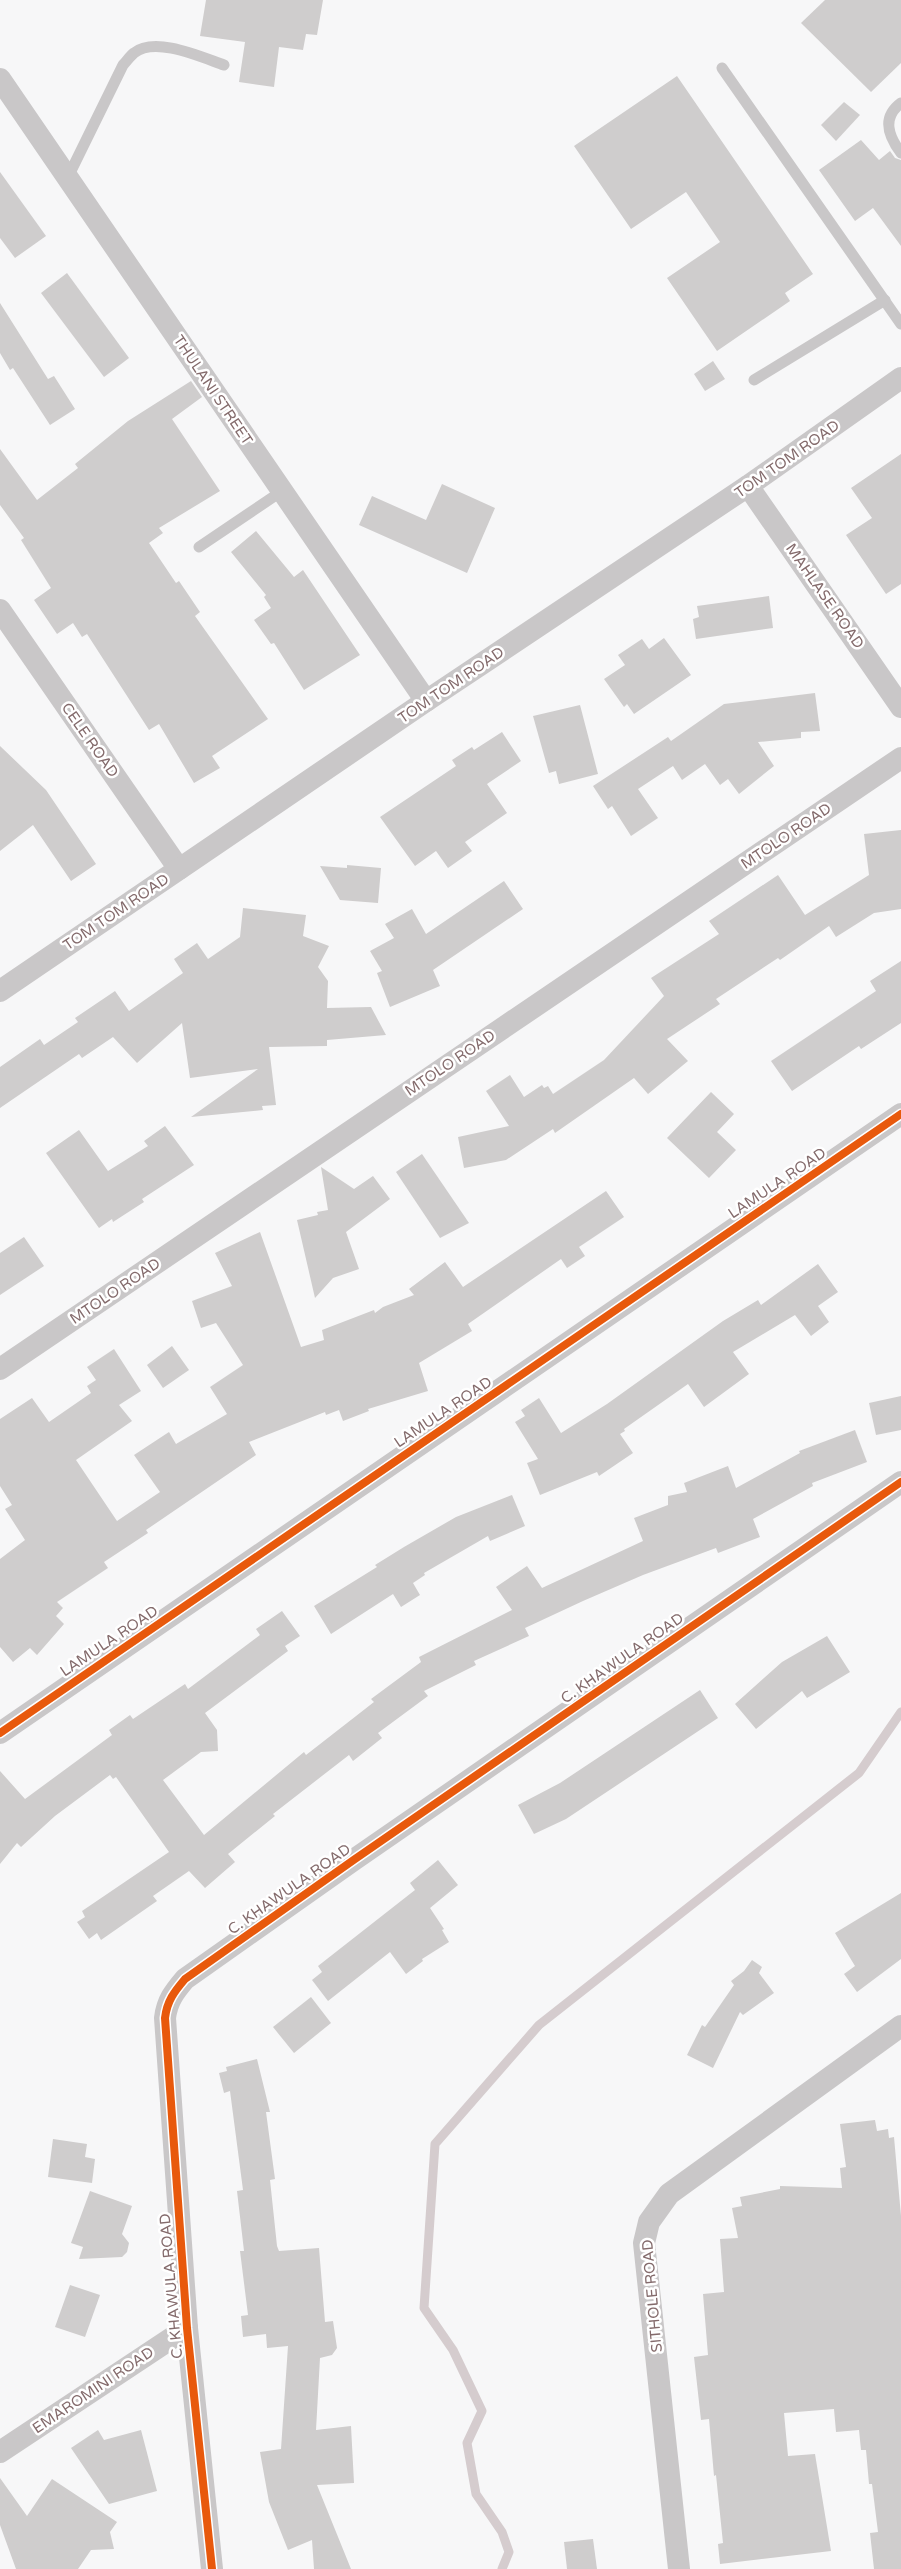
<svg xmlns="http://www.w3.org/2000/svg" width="901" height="2569" viewBox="0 0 901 2569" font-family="'Varela Round',sans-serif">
<rect width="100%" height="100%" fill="#f7f7f8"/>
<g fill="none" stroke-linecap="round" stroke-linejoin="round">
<path stroke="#d5ccce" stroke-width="9" d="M 502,2569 L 509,2552 L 502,2532 L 476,2494 L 467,2443 L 482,2411 L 453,2350 L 424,2308 L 435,2144 L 539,2025 L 859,1773 L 901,1712"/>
</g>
<g fill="#cfcdcd">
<path d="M 206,0 L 323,0 L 317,35 L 306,34 L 303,50 L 279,47 L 274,87 L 239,82 L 245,42 L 200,36 Z"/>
<path d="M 825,0 L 901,0 L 901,63 L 871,92 L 801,23 Z"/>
<path d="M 677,76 L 813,274 L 785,293 L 790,301 L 717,351 L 667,278 L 720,242 L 686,192 L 631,229 L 574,146 Z"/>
<path d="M 844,102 L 860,115 L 836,141 L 821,125 Z"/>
<path d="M 861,140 L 879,160 L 890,151 L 895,158 L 901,160 L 901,246 L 873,208 L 855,221 L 819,170 Z"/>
<path d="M 0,172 L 46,236 L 15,258 L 0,238 Z"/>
<path d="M 67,273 L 129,358 L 104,377 L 41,293 Z"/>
<path d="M 0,303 L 48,379 L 54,376 L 75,409 L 50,425 L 13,368 L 10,370 L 0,353 Z"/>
<path d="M 713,361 L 725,379 L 705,391 L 694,374 Z"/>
<path d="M 191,381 L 202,397 L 172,419 L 220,491 L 159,528 L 163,533 L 149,543 L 176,583 L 179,581 L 200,612 L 195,616 L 268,719 L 212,756 L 220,768 L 194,783 L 159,724 L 149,730 L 87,634 L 82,637 L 73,623 L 57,634 L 34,600 L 51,588 L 21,540 L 24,538 L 0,505 L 0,449 L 37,500 L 78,468 L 75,464 L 128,421 Z"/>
<path d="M 901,454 L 901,584 L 886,594 L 846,535 L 872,518 L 851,488 Z"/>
<path d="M 442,484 L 495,508 L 467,573 L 359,525 L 372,496 L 426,520 Z"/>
<path d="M 256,531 L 294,577 L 303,570 L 360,655 L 304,690 L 274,643 L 271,644 L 254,620 L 271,608 L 264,597 L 266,595 L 231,552 Z"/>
<path d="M 769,596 L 773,628 L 696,639 L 693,619 L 699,617 L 697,606 Z"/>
<path d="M 664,638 L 691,675 L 634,714 L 627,704 L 624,707 L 604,679 L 625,665 L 618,655 L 642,639 L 649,649 Z"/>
<path d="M 815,693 L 820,731 L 801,732 L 801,738 L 758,742 L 774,766 L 739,794 L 728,779 L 720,785 L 705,764 L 682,780 L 673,766 L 638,789 L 658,818 L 631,836 L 612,806 L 608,809 L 593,786 L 668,737 L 671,741 L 724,704 Z"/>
<path d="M 580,705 L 598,774 L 559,784 L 556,771 L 549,773 L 533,716 Z"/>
<path d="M 502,732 L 521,761 L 487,784 L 507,813 L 465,842 L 472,851 L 448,868 L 436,851 L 415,866 L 380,817 L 456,766 L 452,760 L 472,747 L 474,750 Z"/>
<path d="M 0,746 L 46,790 L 96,864 L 71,881 L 33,825 L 0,851 Z"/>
<path d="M 901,830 L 901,909 L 874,913 L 836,937 L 829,926 L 780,960 L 778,958 L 716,999 L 720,1004 L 667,1039 L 688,1061 L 648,1094 L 634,1078 L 555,1133 L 553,1129 L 506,1160 L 464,1168 L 458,1137 L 509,1126 L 486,1091 L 510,1075 L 524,1097 L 542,1085 L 544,1088 L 548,1086 L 553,1094 L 604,1060 L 664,996 L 651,978 L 719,934 L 709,921 L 778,875 L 805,915 L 869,875 L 864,834 Z"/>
<path d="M 347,865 L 381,868 L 378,903 L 340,900 L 320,866 L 347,868 Z"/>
<path d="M 504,881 L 523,909 L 433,970 L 440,986 L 390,1007 L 377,973 L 382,971 L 370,951 L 394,938 L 385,924 L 412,909 L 426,934 Z"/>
<path d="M 243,908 L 306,915 L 303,936 L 329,946 L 318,967 L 328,981 L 327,1008 L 371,1007 L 386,1035 L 327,1040 L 327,1046 L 269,1047 L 276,1105 L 262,1106 L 263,1110 L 191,1117 L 258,1069 L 190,1078 L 182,1023 L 137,1063 L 113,1037 L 82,1058 L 79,1054 L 0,1108 L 0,1067 L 40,1039 L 44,1045 L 78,1022 L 75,1018 L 115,991 L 129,1011 L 183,973 L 174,959 L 197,943 L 208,959 L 240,937 Z"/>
<path d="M 901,961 L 901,1023 L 861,1049 L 859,1046 L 792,1091 L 771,1061 L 876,991 L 870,981 Z"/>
<path d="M 711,1092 L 734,1114 L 717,1132 L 736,1150 L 709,1178 L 667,1138 Z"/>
<path d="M 165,1126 L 194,1165 L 142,1199 L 144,1202 L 113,1222 L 112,1219 L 99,1228 L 46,1153 L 79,1130 L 108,1171 L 148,1146 L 144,1141 Z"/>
<path d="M 422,1154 L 469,1223 L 440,1238 L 396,1172 Z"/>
<path d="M 321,1167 L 354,1189 L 373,1176 L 390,1199 L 346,1232 L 359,1269 L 333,1278 L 315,1298 L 297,1220 L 318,1215 L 317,1212 L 328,1210 Z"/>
<path d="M 606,1191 L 624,1217 L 579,1247 L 585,1256 L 567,1268 L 561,1259 L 468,1324 L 472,1331 L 419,1363 L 428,1391 L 368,1409 L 369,1411 L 343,1421 L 339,1410 L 326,1415 L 325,1412 L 249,1442 L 256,1455 L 146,1530 L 148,1533 L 104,1562 L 108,1568 L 57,1602 L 63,1608 L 56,1616 L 64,1624 L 37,1655 L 30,1648 L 13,1662 L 0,1647 L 0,1559 L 25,1540 L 5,1509 L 12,1505 L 0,1486 L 0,1419 L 32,1398 L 49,1422 L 91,1393 L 87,1386 L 96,1380 L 87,1367 L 114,1349 L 141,1391 L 119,1405 L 132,1421 L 76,1460 L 117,1521 L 160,1492 L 134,1455 L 169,1432 L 176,1444 L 227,1414 L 210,1387 L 243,1365 L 216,1323 L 201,1328 L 192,1301 L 232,1286 L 215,1253 L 260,1232 L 301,1347 L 324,1340 L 322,1330 L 374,1310 L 375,1313 L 383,1307 L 414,1295 L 409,1289 L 445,1262 L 463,1287 Z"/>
<path d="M 24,1237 L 44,1266 L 0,1295 L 0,1253 Z"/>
<path d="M 818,1264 L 838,1292 L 818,1306 L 829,1322 L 811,1336 L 795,1315 L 733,1352 L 749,1374 L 704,1407 L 688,1384 L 624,1429 L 625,1431 L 620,1434 L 633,1453 L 599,1476 L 597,1472 L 540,1495 L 527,1463 L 538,1459 L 515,1422 L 525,1416 L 521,1410 L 539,1398 L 561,1433 L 607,1404 L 723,1321 L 758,1300 L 761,1305 Z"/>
<path d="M 172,1346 L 189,1370 L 163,1388 L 147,1365 Z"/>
<path d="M 901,1396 L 901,1430 L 876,1435 L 869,1403 Z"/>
<path d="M 855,1430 L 867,1462 L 812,1483 L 813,1486 L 753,1519 L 760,1537 L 718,1553 L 716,1548 L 643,1575 L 583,1601 L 525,1628 L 529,1636 L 474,1661 L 476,1665 L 424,1691 L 428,1696 L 378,1733 L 382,1738 L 353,1761 L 349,1755 L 273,1814 L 275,1816 L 228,1854 L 235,1862 L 205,1888 L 189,1871 L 153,1896 L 157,1901 L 101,1940 L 97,1933 L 89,1939 L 77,1922 L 85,1917 L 82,1911 L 169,1852 L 116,1777 L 113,1779 L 110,1775 L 55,1816 L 21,1847 L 17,1843 L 0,1864 L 0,1771 L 25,1799 L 112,1735 L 109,1730 L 130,1715 L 133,1719 L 185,1684 L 188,1689 L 260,1635 L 256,1629 L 282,1611 L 300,1636 L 285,1646 L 288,1651 L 205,1713 L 217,1730 L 218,1751 L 201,1752 L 163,1780 L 204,1835 L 304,1752 L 306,1755 L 374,1702 L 371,1699 L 421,1662 L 419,1657 L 512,1610 L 496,1587 L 527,1566 L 542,1588 L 643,1541 L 634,1518 L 668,1505 L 668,1496 L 687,1492 L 684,1483 L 728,1466 L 736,1488 L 800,1453 L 799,1451 Z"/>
<path d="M 512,1495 L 525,1526 L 490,1541 L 488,1536 L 424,1573 L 425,1575 L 413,1583 L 420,1595 L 401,1607 L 393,1594 L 331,1634 L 314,1606 L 377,1567 L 375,1565 L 404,1547 L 456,1517 Z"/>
<path d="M 827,1636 L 850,1672 L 807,1698 L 802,1691 L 756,1729 L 735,1704 L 782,1662 Z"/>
<path d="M 700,1690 L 718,1718 L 566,1819 L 534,1834 L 518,1805 L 560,1783 Z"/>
<path d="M 438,1860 L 458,1885 L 430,1908 L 444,1929 L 442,1930 L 449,1942 L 422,1959 L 423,1961 L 406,1974 L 390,1952 L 328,2001 L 312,1980 L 322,1972 L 318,1966 L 415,1890 L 410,1883 Z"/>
<path d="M 901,1893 L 901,1959 L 857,1992 L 844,1974 L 855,1966 L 835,1933 Z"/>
<path d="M 752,1960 L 762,1967 L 759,1973 L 774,1993 L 743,2015 L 740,2012 L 713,2068 L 687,2055 L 702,2025 L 705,2027 L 734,1985 L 731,1981 L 744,1971 Z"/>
<path d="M 311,1997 L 331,2023 L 294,2053 L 273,2027 Z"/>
<path d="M 257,2059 L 270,2112 L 266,2112 L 275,2179 L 270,2180 L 277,2246 L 279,2251 L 319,2248 L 325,2322 L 333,2321 L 337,2348 L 332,2355 L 320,2358 L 316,2430 L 351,2426 L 354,2483 L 317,2485 L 351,2569 L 314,2569 L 312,2540 L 288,2550 L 269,2502 L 260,2452 L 281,2449 L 288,2346 L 267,2348 L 266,2334 L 243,2337 L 241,2316 L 248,2315 L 240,2251 L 244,2251 L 237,2191 L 243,2190 L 230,2091 L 224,2093 L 219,2073 L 227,2071 L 226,2067 Z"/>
<path d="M 875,2120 L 877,2131 L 888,2129 L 889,2138 L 894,2137 L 901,2216 L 901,2569 L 874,2569 L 870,2533 L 878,2532 L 872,2484 L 869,2484 L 866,2450 L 861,2450 L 859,2430 L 836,2432 L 834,2409 L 784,2413 L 788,2456 L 815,2454 L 831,2551 L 720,2564 L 718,2544 L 723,2543 L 716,2475 L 714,2476 L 709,2419 L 701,2420 L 694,2357 L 708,2355 L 703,2294 L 724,2292 L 720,2239 L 738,2238 L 732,2208 L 742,2206 L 740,2197 L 780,2189 L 780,2186 L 842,2188 L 840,2168 L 846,2167 L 840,2124 Z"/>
<path d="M 53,2139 L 87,2144 L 85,2157 L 95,2159 L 92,2183 L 48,2177 Z"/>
<path d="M 90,2191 L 132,2206 L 122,2234 L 129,2243 L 127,2252 L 122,2257 L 79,2259 L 83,2247 L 71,2243 Z"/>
<path d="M 70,2285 L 100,2295 L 85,2337 L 55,2327 Z"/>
<path d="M 98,2430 L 104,2440 L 141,2430 L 157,2491 L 109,2504 L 71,2448 Z"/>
<path d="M 0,2478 L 27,2516 L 52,2479 L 117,2522 L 110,2532 L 114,2549 L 91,2550 L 78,2569 L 16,2569 L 0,2525 Z"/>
<path d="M 593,2539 L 597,2569 L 567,2569 L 564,2542 Z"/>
</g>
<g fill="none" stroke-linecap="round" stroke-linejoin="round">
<g stroke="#c9c7c8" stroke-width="11">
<path d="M 722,68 L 901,324"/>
<path d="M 901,103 C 881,118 889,137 901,153"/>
<path d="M 68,177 L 123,65 C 127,61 130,56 134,53 C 155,36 201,57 224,65"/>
<path d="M 754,380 L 885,300"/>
<path d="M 199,547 L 282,491"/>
</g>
<g stroke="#c9c7c8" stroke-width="22">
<path d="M 0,79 L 426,701"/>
<path d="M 748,486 L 901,707"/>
<path d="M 0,610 L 179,869"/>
<path d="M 0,991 L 426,701 L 748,486 L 901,378"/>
<path d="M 0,1369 L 901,758"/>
<path d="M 0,1733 L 901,1114"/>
<path d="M 0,2452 L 187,2328"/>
<path d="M 212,2569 L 187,2328 L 165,2018 C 167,2001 174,1992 185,1979 L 355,1859 L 901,1482"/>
<path d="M 679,2569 L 644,2243 L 649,2222 L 669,2194 L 901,2026"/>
</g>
<g stroke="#fff" stroke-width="11">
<g id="cycleway">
<path d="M 0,1733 L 901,1114"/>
<path d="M 212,2569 L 187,2328 L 165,2018 C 167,2001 174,1992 185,1979 L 355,1859 L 901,1482"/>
</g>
</g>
<use href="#cycleway" stroke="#e8590c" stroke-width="8"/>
</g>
<g text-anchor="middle" stroke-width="5" stroke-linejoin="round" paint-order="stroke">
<g font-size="15" fill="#846b6c" stroke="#fff">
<text transform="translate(213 390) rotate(56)" y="5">THULANI STREET</text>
<text transform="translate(787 459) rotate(-35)" y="5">TOM TOM ROAD</text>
<text transform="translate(825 596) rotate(55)" y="5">MAHLASE ROAD</text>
<text transform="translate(451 685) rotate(-34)" y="5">TOM TOM ROAD</text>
<text transform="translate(90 740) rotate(55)" y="5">CELE ROAD</text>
<text transform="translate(786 836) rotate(-34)" y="5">MTOLO ROAD</text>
<text transform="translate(116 912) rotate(-34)" y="5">TOM TOM ROAD</text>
<text transform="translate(450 1063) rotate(-34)" y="5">MTOLO ROAD</text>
<text transform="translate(777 1183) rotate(-34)" y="5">LAMULA ROAD</text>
<text transform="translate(115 1291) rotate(-34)" y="5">MTOLO ROAD</text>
<text transform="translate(443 1412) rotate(-34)" y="5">LAMULA ROAD</text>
<text transform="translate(109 1641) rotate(-34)" y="5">LAMULA ROAD</text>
<text transform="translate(622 1658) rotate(-35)" y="5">C. KHAWULA ROAD</text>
<text transform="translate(289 1889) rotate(-35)" y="5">C. KHAWULA ROAD</text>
<text transform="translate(171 2286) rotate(-95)" y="5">C. KHAWULA ROAD</text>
<text transform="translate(652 2296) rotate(-95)" y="5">SITHOLE ROAD</text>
<text transform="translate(93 2390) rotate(-34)" y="5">EMAROMINI ROAD</text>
</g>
</g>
</svg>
